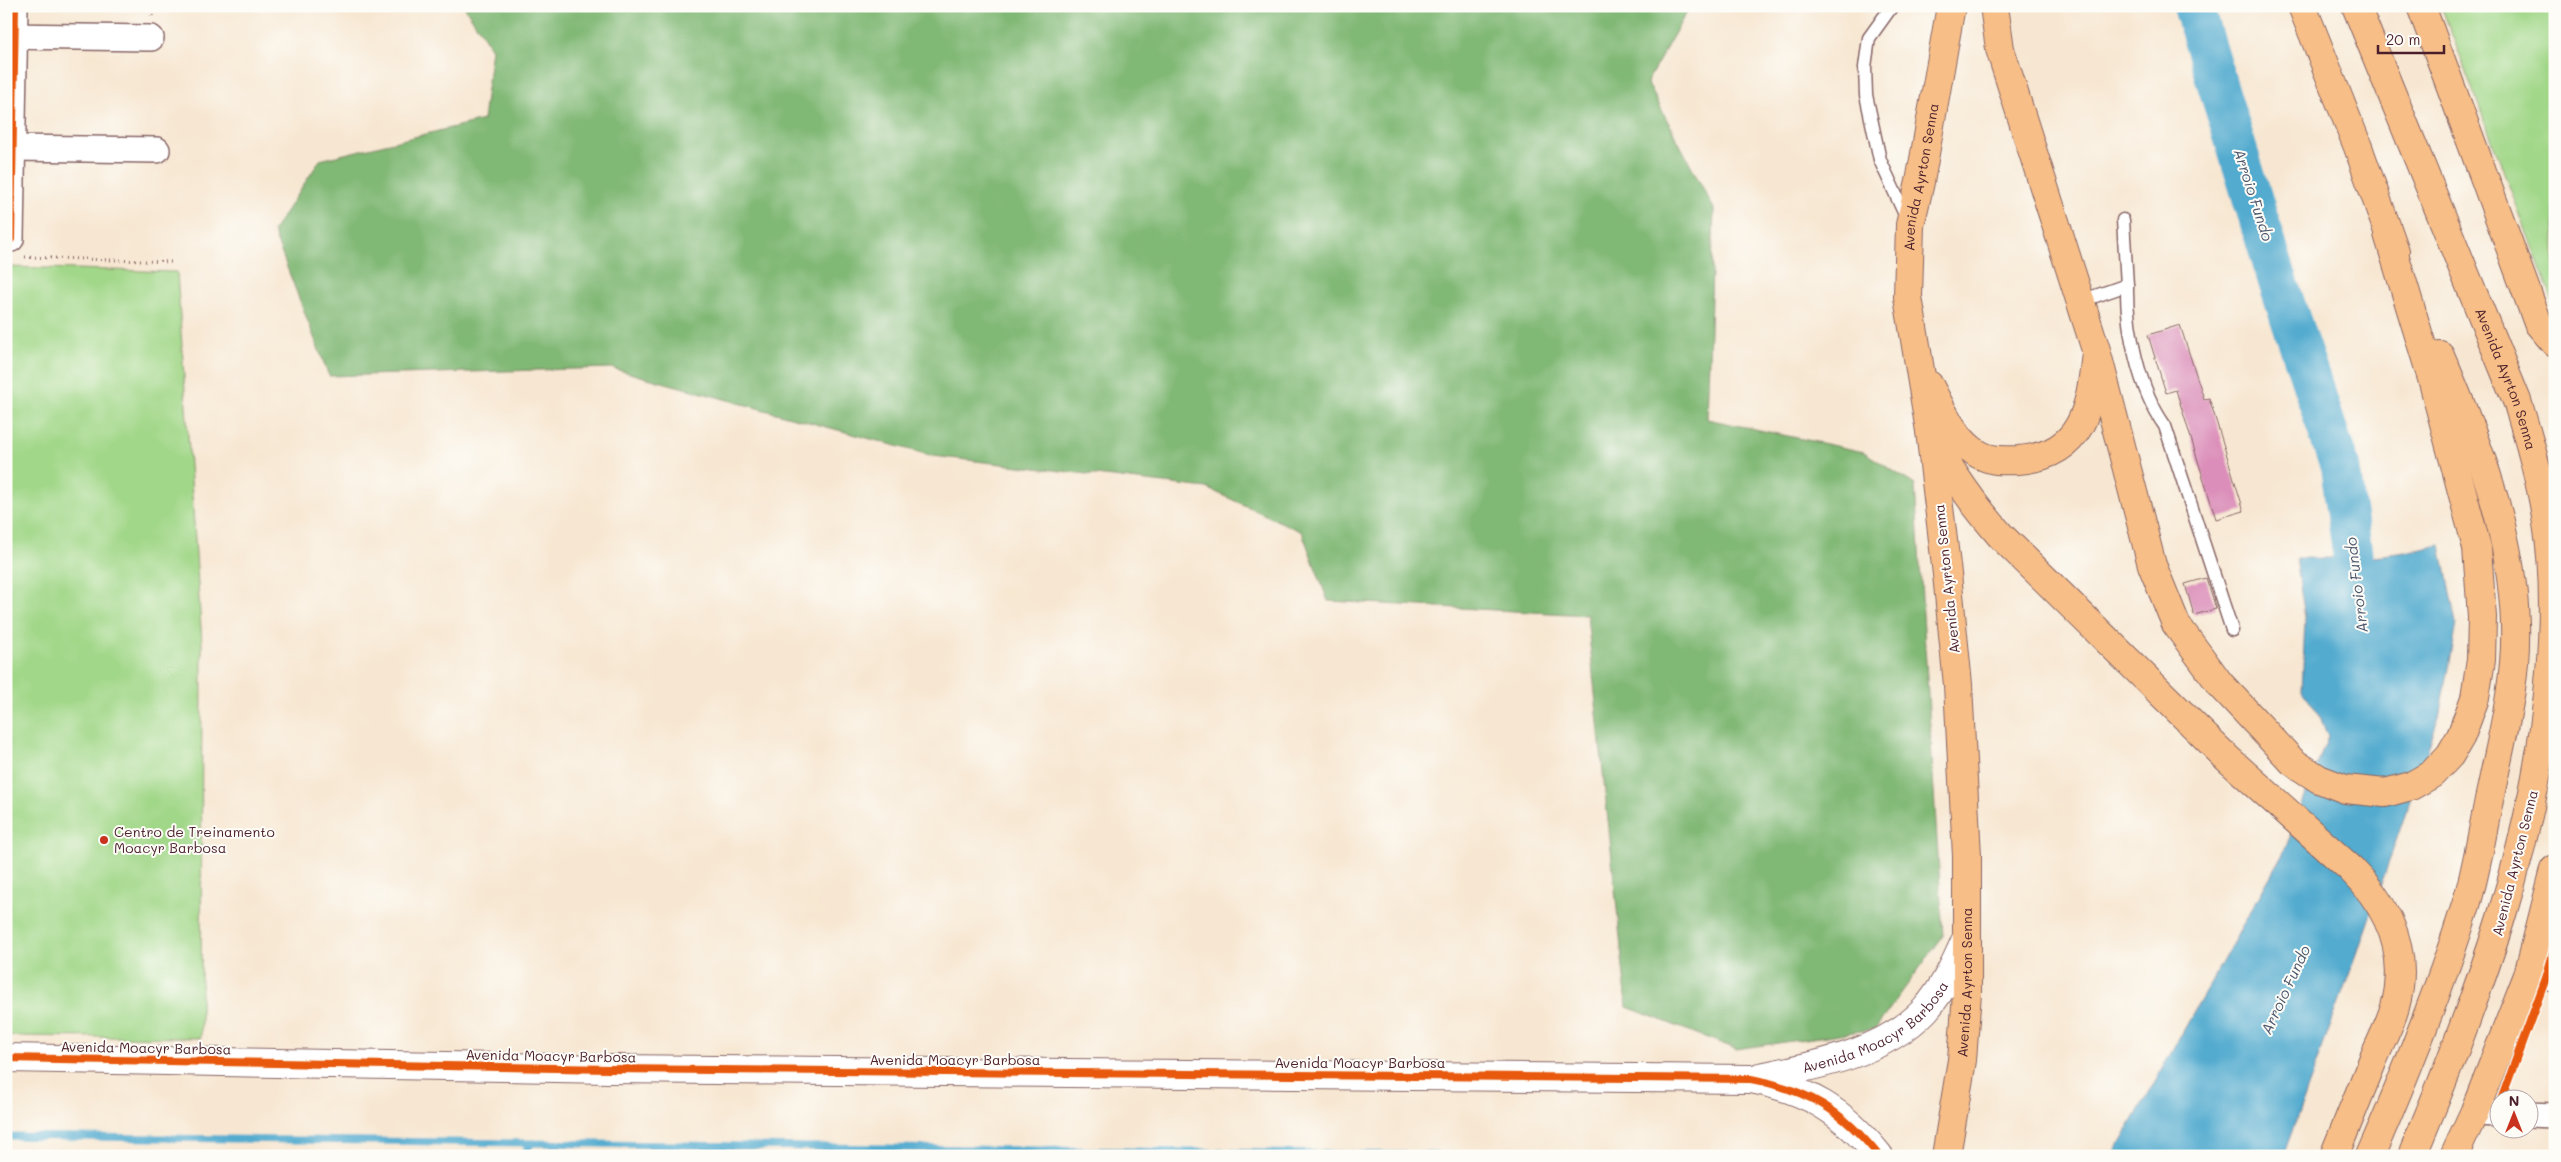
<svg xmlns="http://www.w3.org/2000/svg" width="2561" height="1162" viewBox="0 0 2561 1162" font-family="Mali,sans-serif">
<rect width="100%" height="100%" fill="#fdfcf7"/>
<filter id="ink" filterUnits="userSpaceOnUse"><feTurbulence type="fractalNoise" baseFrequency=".02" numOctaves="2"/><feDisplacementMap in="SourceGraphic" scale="10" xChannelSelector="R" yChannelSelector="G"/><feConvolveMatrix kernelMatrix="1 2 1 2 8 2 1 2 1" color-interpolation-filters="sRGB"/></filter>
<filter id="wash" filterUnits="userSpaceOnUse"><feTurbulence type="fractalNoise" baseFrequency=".0096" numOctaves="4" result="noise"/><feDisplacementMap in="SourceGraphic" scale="20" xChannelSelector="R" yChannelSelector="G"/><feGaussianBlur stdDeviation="1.12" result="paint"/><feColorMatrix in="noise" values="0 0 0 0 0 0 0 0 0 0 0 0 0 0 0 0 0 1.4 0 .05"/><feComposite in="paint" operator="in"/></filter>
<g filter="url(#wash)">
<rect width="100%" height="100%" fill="#f7e7d2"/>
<g fill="#a1d788" stroke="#767b5a">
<path d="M 2441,6 L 2555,6 L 2555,307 Z"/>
<path d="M 6,265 L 8,267 L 177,272 L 202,643 L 201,1038 L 6,1036 Z"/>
</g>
<path fill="#80b874" stroke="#656c50" d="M 464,6 L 1690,6 L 1647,82 L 1714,209 L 1707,419 L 1864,452 L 1915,485 L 1943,936 L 1875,1029 L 1736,1049 L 1627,1007 L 1587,615 L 1328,601 L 1302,532 L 1207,488 L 933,456 L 611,368 L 329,376 L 273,231 L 320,160 L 483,120 L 492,49 Z"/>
<path fill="#52abcf" stroke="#4e657d" d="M 2441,545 L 2456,624 L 2439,717 L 2361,942 L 2283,1156 L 2113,1156 L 2284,852 L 2328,737 L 2319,714 L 2302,691 L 2305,618 L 2296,558 C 2349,559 2388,557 2441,545 Z"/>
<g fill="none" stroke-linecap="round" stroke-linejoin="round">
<g stroke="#52abcf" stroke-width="7">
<path d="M 6,1136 L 1482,1156"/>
<path d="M 522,1156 L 532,1143"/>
</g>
<path stroke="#52abcf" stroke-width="40" d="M 2193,6 L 2281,291 L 2340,467 L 2361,613"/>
</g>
<g id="blocks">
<g fill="#db8eb9">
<path d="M 2180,325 L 2204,399 L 2209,398 L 2244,511 L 2216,519 L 2176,390 L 2166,393 L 2148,335 Z"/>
<path d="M 2206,578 L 2216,609 L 2194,615 L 2185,584 Z"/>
</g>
</g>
</g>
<g filter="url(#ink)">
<use href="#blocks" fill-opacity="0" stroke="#876565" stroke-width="1"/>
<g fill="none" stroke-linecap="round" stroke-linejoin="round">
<g stroke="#876565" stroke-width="15">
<g id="service">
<path d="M 1892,6 L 1869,38 L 1865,67 L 1866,95 L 1880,160 L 1907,219"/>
<path d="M 2127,285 C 2126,329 2139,390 2165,426 L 2232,630"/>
<path d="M 2081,301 L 2127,285 L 2123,220"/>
</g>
</g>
<g stroke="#876565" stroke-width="28">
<g id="minor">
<path d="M 6,36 L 151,38"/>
<path d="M 13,148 L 157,150"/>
<path d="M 6,239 L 11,239 L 15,6"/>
<path d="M 2528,975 L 2555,979"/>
<path d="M 2474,1113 L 2498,1114"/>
<path d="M 2528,1115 L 2555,1116"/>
</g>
</g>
<g stroke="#876565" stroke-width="30">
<g id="tertiary">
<path d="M 6,1058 L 609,1069 L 1751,1079 C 1808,1090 1842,1110 1879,1156"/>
<path id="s1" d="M 1760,1077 C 1816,1066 1884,1053 1925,1010 C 1944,989 1956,962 1967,937"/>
</g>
</g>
<g stroke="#876565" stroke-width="30">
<g id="trunk">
<path d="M 2421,6 L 2538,323 L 2555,343"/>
<path d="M 1929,385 C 1940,406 1952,434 1971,449 C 1986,461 1999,461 2018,460 C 2084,455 2090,408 2096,353"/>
<path id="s2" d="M 1946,1156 L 1962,1060 L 1967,993 L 1967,856 L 1958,685 L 1947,574 L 1930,431 L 1908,297 L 1910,225 L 1920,182 L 1951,6"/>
<path d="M 2454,1156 L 2474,1113 L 2528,975 L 2555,869"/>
</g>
</g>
<g stroke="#876565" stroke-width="30">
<g id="motorway">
<path d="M 1994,6 L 2000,49 L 2096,350 L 2152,565 L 2176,624 L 2220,684 L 2293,762 L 2319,779 L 2345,789 L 2385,793 L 2411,786 L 2432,774 L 2450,755 L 2461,736 L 2475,698 L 2481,660 L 2482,617 L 2477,548 L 2433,382 L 2388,234"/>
<path d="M 2302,6 L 2358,147 L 2395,251"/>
<path id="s3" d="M 2356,6 L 2517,401 C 2530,442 2541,481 2547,523 C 2555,572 2554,623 2550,672 C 2537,841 2477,1001 2412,1156"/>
<path d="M 1930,431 C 1948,470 1973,504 2001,536 L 2228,759 L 2351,869 C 2389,907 2410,953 2395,1007 C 2390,1025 2380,1043 2373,1060 C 2360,1092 2347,1124 2334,1156"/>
<path d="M 2370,1156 C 2406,1074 2439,991 2466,905 C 2478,866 2483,825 2492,786 C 2503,732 2517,680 2515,624 C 2512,529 2477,441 2440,355"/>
</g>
</g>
<g stroke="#876565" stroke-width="3" stroke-dasharray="1 4" stroke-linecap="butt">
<path d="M 152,16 L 152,6"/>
<path d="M 25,257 L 172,262"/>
</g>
<use href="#service" stroke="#fff" stroke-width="12"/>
<use href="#minor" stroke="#fff" stroke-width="25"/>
<use href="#tertiary" stroke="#fff" stroke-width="28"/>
<use href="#trunk" stroke="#f7be87" stroke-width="28"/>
<use href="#motorway" stroke="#f7be87" stroke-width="28"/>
<g stroke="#fdfcf7" stroke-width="11">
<g id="cycleway">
<path d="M 6,239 L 11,239 L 15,6"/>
<path d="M 6,1058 L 609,1069 L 1751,1079 C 1808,1090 1842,1110 1879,1156"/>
<path d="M 2501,1100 L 2546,978 L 2555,946"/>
</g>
</g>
<use href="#cycleway" stroke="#e8590c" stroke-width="8"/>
</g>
</g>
<circle fill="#c8321e" stroke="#fdfcf7" stroke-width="2" cx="104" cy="840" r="5"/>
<g text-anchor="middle" stroke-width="4" stroke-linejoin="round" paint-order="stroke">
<g font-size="14" fill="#4a1f2b" stroke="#fdfcf7">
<text dy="5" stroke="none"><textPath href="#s2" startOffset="985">Avenida Ayrton Senna</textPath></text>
<text dy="5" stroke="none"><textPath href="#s3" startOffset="402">Avenida Ayrton Senna</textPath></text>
<text transform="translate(1947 579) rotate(-96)" y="5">Avenida Ayrton Senna</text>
<text transform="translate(2515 863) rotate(-76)" y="5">Avenida Ayrton Senna</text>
<text dy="5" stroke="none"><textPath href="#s2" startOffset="175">Avenida Ayrton Senna</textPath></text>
<text dy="5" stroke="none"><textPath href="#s1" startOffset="129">Avenida Moacyr Barbosa</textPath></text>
<text transform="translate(146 1048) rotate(1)" y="5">Avenida Moacyr Barbosa</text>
<text transform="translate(551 1056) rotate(1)" y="5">Avenida Moacyr Barbosa</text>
<text x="955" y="1065">Avenida Moacyr Barbosa</text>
<text x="1360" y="1068">Avenida Moacyr Barbosa</text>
</g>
<g font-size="14" fill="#4a1f2b" stroke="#fdfcf7" text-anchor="start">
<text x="114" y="837">Centro de Treinamento<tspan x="114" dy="16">Moacyr Barbosa</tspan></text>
</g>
<g font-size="15" font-style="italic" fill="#4d576d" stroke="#fdfcf7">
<text transform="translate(2253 195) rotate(72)" y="5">Arroio Fundo</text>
<text transform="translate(2357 585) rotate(-97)" y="5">Arroio Fundo</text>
<text transform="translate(2286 990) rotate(-65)" y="5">Arroio Fundo</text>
</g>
</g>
<rect width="2561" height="1162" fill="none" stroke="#fdfcf7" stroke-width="25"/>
<g transform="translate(2514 1114)"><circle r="24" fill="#fdfcf7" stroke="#b5a4a5"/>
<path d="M0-4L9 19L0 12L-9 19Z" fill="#c8321e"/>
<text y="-8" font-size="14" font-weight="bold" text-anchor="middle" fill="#4a1f2b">N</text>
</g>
<path d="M2378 45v8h66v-8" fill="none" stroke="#4a1f2b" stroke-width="2.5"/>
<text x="2386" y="45" font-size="15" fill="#4a1f2b" stroke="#fdfcf7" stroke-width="4" paint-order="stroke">20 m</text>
</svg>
